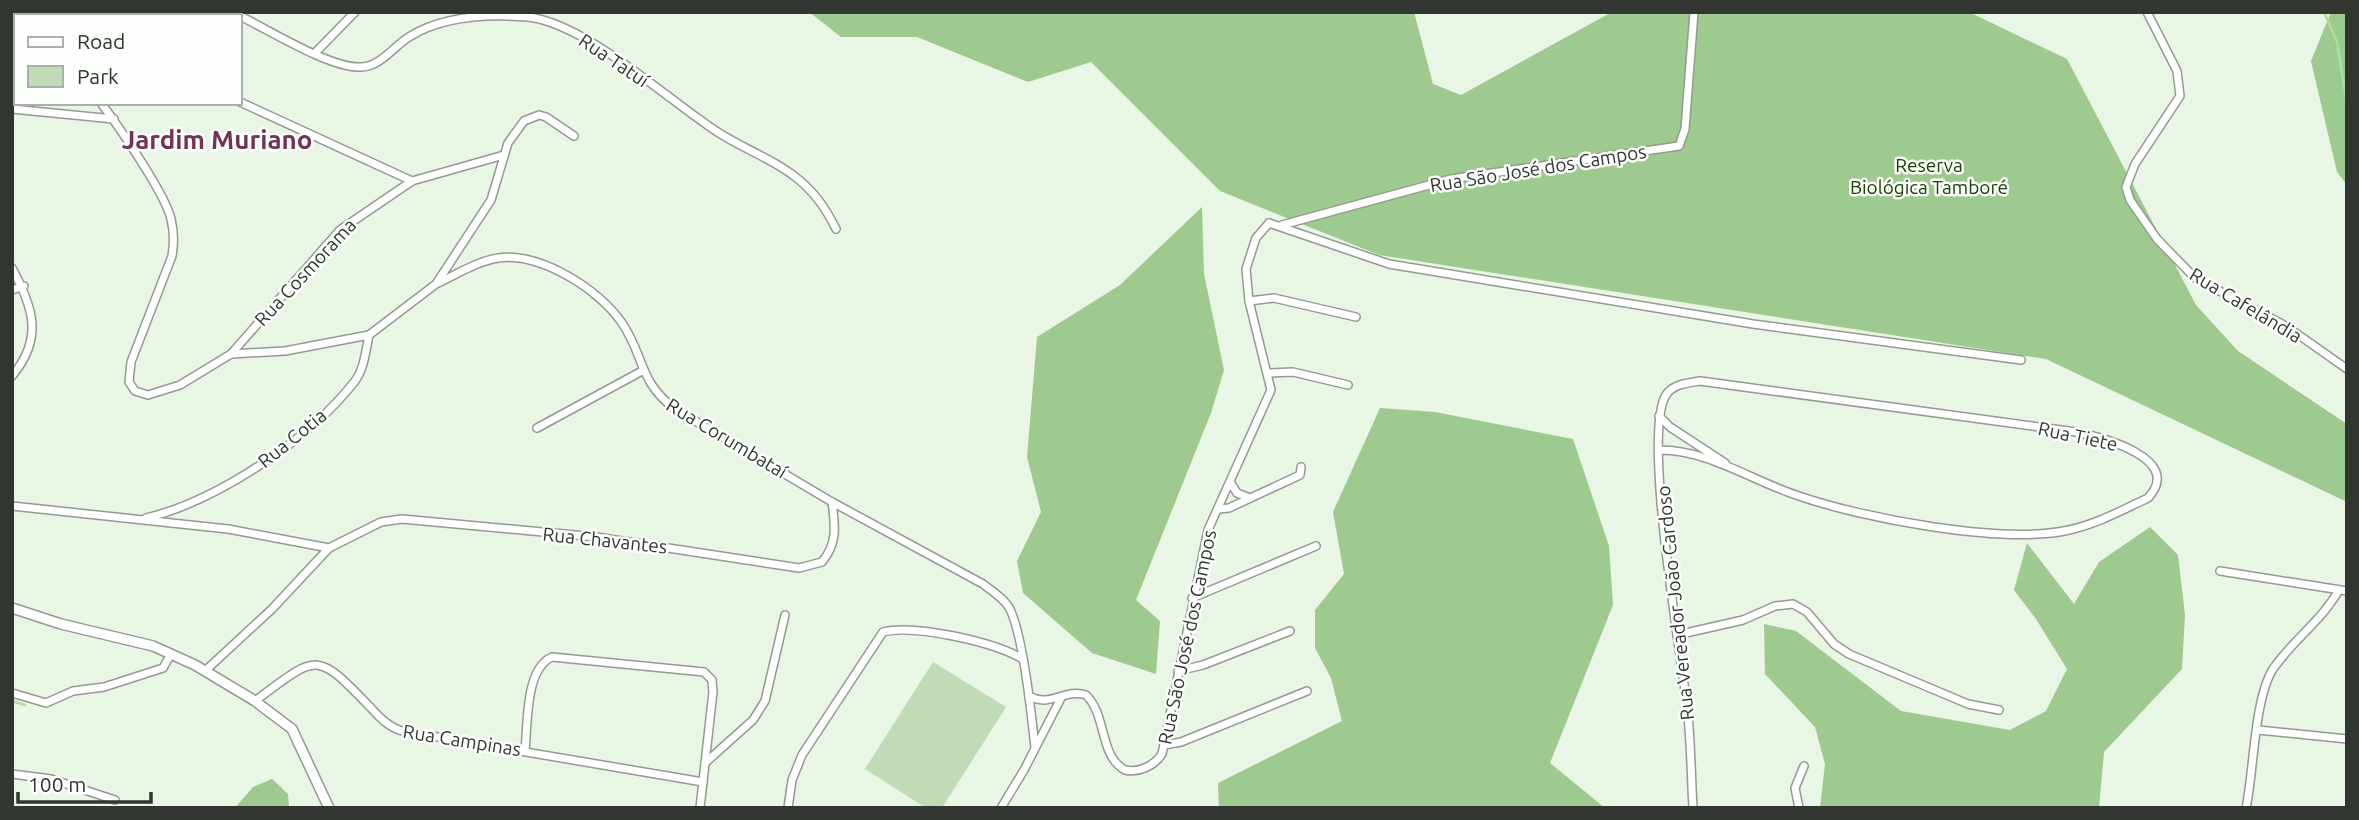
<svg xmlns="http://www.w3.org/2000/svg" width="2359" height="820" viewBox="0 0 2359 820" font-family="Ubuntu,sans-serif">
<rect width="100%" height="100%" fill="#e9f5e5"/>
<path fill="#c0dbb6" d="M 933,662 L 1006,707 L 942,808 L 926,808 L 865,769 Z"/>
<g fill="#9ec98f">
<path d="M 809,12 L 1414,12 L 1433,84 L 1461,95 L 1612,12 L 1969,12 L 2067,59 L 2196,305 L 2238,351 L 2347,424 L 2347,502 L 2046,359 L 1379,255 L 1220,191 L 1091,62 L 1028,82 L 917,37 L 841,37 Z"/>
<path d="M 2331,12 L 2347,12 L 2347,185 L 2337,172 L 2311,61 Z"/>
<path d="M 1202,207 L 1204,274 L 1224,370 L 1211,413 L 1136,600 L 1160,621 L 1156,674 L 1092,653 L 1023,593 L 1017,561 L 1041,512 L 1027,457 L 1037,337 L 1120,285 Z"/>
<path d="M 1380,408 L 1435,412 L 1573,439 L 1609,546 L 1613,605 L 1550,763 L 1605,808 L 1219,808 L 1218,783 L 1342,721 L 1331,678 L 1315,648 L 1315,610 L 1344,574 L 1333,512 Z"/>
<path d="M 2150,527 L 2178,555 L 2185,615 L 2182,669 L 2104,752 L 2099,808 L 1820,808 L 1825,764 L 1815,727 L 1765,674 L 1764,624 L 1796,631 L 1901,711 L 2010,730 L 2046,711 L 2067,669 L 2036,619 L 2014,590 L 2027,543 L 2074,604 L 2099,562 Z"/>
<path d="M 272,779 L 288,794 L 289,808 L 235,808 L 253,787 Z"/>
</g>
<g fill="none" stroke-linecap="round" stroke-linejoin="round">
<g stroke="#b1dca1" stroke-width="2.5">
<path d="M 2324,12 L 2337,42 L 2347,104"/>
<path d="M 12,701 L 25,705"/>
</g>
<g stroke="#919c8d" stroke-width="10">
<g id="minor">
<path d="M 50,12 L 50,16"/>
<path d="M 172,12 L 173,16"/>
<path d="M 2147,12 L 2177,71 L 2180,96 L 2135,164 L 2126,187 L 2130,200 L 2157,239 L 2195,278 L 2286,326 L 2347,369"/>
<path d="M 240,16 C 269,30 331,69 361,67 C 380,67 394,46 409,37 C 442,16 490,14 528,17 C 585,23 667,99 716,131 C 743,149 774,159 798,179 C 816,194 826,209 836,229"/>
<path d="M 315,53 L 355,12"/>
<path d="M 240,102 L 412,181"/>
<path d="M 101,103 C 117,124 166,195 171,219 C 174,231 174,244 172,256 L 131,362 L 129,382 L 135,391 L 148,395 L 180,385 L 231,354 L 285,351 L 369,335 L 436,284 L 491,200 L 508,143 L 524,121 L 539,115 L 546,117 L 574,136"/>
<path d="M 12,109 L 114,119"/>
<path d="M 1269,223 L 1389,264 L 1753,324 L 2021,360"/>
<path d="M 1282,225 L 1451,179 L 1679,146 L 1685,129 L 1694,12"/>
<path d="M 12,268 C 33,307 44,338 12,376"/>
<path d="M 438,283 C 457,274 478,261 498,258 C 540,252 599,289 622,323 C 645,357 638,381 675,409 L 832,502 L 983,584 C 992,591 1002,597 1008,606 C 1022,627 1032,719 1035,748"/>
<path d="M 12,290 L 24,286"/>
<path d="M 1249,301 L 1274,298 L 1356,317"/>
<path d="M 231,354 L 340,230 L 412,181 L 504,155"/>
<path d="M 1269,373 L 1293,372 L 1348,385"/>
<path d="M 1659,416 L 1670,427 L 1725,463"/>
<path d="M 537,428 L 642,371"/>
<path d="M 1660,450 C 1708,450 1751,480 1796,495 C 1861,518 2003,545 2069,530 C 2097,524 2122,510 2148,498 C 2185,458 2100,437 2076,432 L 1700,381 C 1688,383 1673,384 1666,395 C 1642,433 1681,652 1687,707 C 1691,740 1691,774 1693,808"/>
<path d="M 1230,482 L 1237,493 L 1250,498"/>
<path d="M 12,506 L 228,529 L 329,548 L 381,522 L 402,519 L 596,537 L 799,568 L 822,562 C 838,543 835,525 832,502"/>
<path d="M 1218,509 L 1229,508 L 1300,475 L 1301,467"/>
<path d="M 146,518 C 217,501 310,439 355,381 C 364,369 366,350 369,335"/>
<path d="M 2220,571 L 2347,591"/>
<path d="M 1192,598 L 1316,546"/>
<path d="M 1677,635 L 1743,620 L 1775,606 L 1793,604 L 1807,612 L 1834,644 L 1849,654 L 1968,704 L 1999,710"/>
<path d="M 205,671 L 272,609 L 329,548"/>
<path d="M 1178,671 L 1203,665 L 1290,631"/>
<path d="M 12,693 L 46,703 L 73,691 L 104,687 L 163,668 L 171,654"/>
<path d="M 1029,696 C 1050,708 1065,688 1086,695 C 1107,715 1099,756 1125,770 C 1139,773 1154,766 1162,754 L 1208,530 L 1271,390 L 1249,301 L 1246,269 L 1256,238 L 1269,223"/>
<path d="M 255,701 C 319,653 316,651 371,708 C 380,718 389,727 402,731 L 703,782"/>
<path d="M 2258,730 L 2347,739"/>
<path d="M 1164,745 L 1181,742 L 1307,691"/>
<path d="M 525,750 C 528,723 525,669 552,657 L 704,672 L 712,680 L 713,692 L 700,808"/>
<path d="M 705,763 L 753,720 L 765,701 L 785,615"/>
<path d="M 12,774 L 51,779 L 115,800"/>
<path d="M 788,808 L 792,780 L 802,755 L 883,632 C 915,624 993,642 1021,658"/>
<path d="M 1001,808 L 1024,770 L 1061,698"/>
<path d="M 1799,808 L 1795,788 L 1804,766"/>
<path d="M 2246,808 C 2254,771 2254,699 2273,669 C 2293,640 2322,620 2339,590"/>
</g>
</g>
<g stroke="#919c8d" stroke-width="12">
<path id="tertiary" d="M 12,608 L 61,624 L 153,646 L 195,665 L 255,701 L 292,729 L 329,808"/>
</g>
<use href="#minor" stroke="#fff" stroke-width="7"/>
<use href="#tertiary" stroke="#fff" stroke-width="9"/>
</g>
<g text-anchor="middle" stroke-width="5" stroke-linejoin="round" paint-order="stroke">
<g font-size="19" fill="#313630" stroke="#fcfffb">
<text transform="translate(614 60) rotate(34)" y="7">Rua Tatuí</text>
<text transform="translate(1538 168) rotate(-9)" y="7">Rua São José dos Campos</text>
<text transform="translate(305 272) rotate(-47)" y="7">Rua Cosmorama</text>
<text transform="translate(2246 305) rotate(31)" y="7">Rua Cafelândia</text>
<text transform="translate(2078 436) rotate(12)" y="7">Rua Tiete</text>
<text transform="translate(292 438) rotate(-39)" y="7">Rua Cotia</text>
<text transform="translate(727 438) rotate(31)" y="7">Rua Corumbataí</text>
<text transform="translate(605 540) rotate(6)" y="7">Rua Chavantes</text>
<text transform="translate(1675 603) rotate(-96)" y="7">Rua Vereador João Cardoso</text>
<text transform="translate(1187 637) rotate(-78)" y="7">Rua São José dos Campos</text>
<text transform="translate(462 740) rotate(9)" y="7">Rua Campinas</text>
</g>
<g font-size="19" fill="#184004" stroke="#fcfffb">
<text x="1929" y="172">Reserva<tspan x="1929" dy="22">Biológica Tamboré</tspan></text>
</g>
<g font-size="26" font-weight="bold" fill="#733357" stroke="#fcfffb">
<text x="217" y="149">Jardim Muriano</text>
</g>
</g>
<rect width="2359" height="820" fill="none" stroke="#313630" stroke-width="28"/>
<rect x="14" y="14" width="228" height="91" fill="#fcfffb" stroke="#abafaa" stroke-width="2"/>
<rect x="28" y="37" width="35" height="10" fill="#ffffff" stroke="#abafaa" stroke-width="2"/>
<text x="77" y="49" font-size="21" fill="#313630">Road</text>
<rect x="28" y="66" width="35" height="21" fill="#c0dbb6" stroke="#abafaa" stroke-width="2"/>
<text x="77" y="84" font-size="21" fill="#313630">Park</text>
<path d="M18 792v10h133v-10" fill="none" stroke="#313630" stroke-width="3.5"/>
<text x="28" y="792" font-size="21" fill="#313630" stroke="#fcfffb" stroke-width="5" paint-order="stroke">100 m</text>
</svg>
